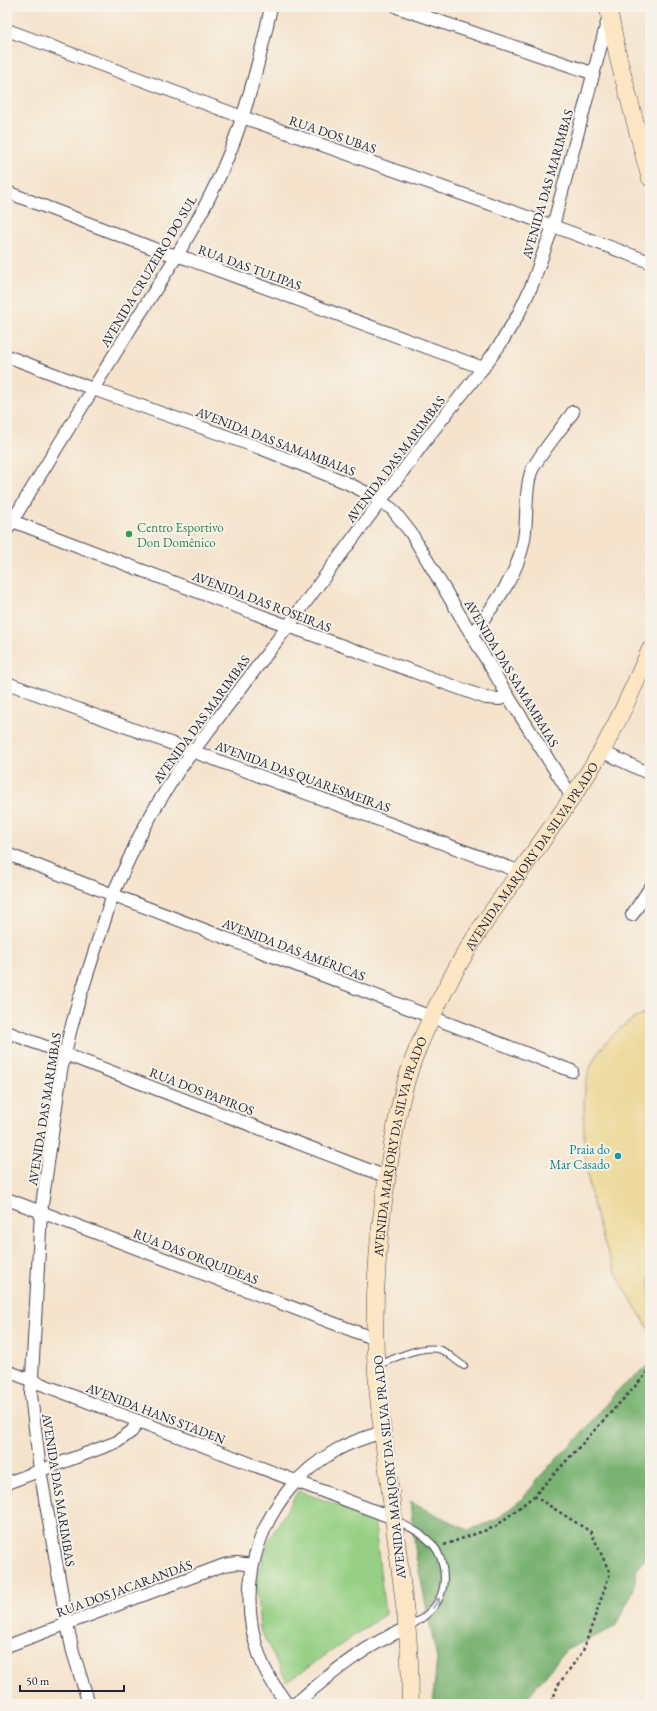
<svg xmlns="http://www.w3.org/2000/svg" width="657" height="1711" viewBox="0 0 657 1711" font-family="'EB Garamond',serif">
<rect width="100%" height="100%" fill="#f7f3e8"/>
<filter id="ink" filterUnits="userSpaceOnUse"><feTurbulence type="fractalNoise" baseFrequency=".025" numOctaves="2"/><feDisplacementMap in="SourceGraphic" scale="8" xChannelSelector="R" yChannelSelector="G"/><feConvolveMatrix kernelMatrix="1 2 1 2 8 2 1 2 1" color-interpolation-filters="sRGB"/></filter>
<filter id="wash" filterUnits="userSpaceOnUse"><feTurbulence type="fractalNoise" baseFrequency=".012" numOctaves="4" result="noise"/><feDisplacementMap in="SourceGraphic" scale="16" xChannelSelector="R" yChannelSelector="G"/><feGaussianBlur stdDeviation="0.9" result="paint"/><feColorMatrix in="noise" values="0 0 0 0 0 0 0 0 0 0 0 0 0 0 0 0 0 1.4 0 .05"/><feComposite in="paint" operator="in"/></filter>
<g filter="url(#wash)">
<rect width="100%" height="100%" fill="#f5e3cc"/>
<path fill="#97d084" stroke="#5c7960" d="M 298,1491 L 374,1518 L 385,1614 L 287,1682 L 260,1629 L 256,1580 L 269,1540 Z"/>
<path fill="#79b272" stroke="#4e6a56" d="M 650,1364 L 650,1554 L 637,1568 L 633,1591 L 615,1627 L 566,1650 L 522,1704 L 432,1704 L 437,1659 L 416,1556 L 410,1502 L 468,1530 L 496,1520 L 523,1498 L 550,1465 L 580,1436 L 617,1391 Z"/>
<path fill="#eeda9e" stroke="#887e6c" d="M 650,1011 L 650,1330 C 634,1306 617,1278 607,1250 C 590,1205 582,1155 584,1107 C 584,1096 585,1084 588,1074 C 597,1046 623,1021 650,1011 Z"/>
</g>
<g filter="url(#ink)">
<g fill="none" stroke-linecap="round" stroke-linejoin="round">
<g stroke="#423f51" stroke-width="8">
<g id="lane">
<path d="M 378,1366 C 393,1358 424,1344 441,1350 C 447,1352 457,1362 464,1366"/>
<path d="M 396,1520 C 406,1526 418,1531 427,1539 C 444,1552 449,1582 438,1601 C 431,1613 420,1620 409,1627"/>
</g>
</g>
<g stroke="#423f51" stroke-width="14">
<g id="street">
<path d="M 397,7 L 592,73"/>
<path d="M 7,30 L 242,117 L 553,226 L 650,262"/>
<path d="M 7,192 L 160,251 L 188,259 L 483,368"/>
<path d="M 7,356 L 93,389 L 260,448 L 345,482 L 369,494 L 392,509 L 411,533 L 508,696 L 572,797"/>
<path d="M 7,519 L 288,626 L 486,698 L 500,699 L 508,696"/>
<path d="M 7,530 C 48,461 90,394 132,326 C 165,275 200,222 224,166 C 245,118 260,59 271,7"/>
<path d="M 472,634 C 494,605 518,576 524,539 C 528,517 524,494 531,472 C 538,456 562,428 573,412"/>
<path d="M 7,683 L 521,872"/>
<path d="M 601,751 L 650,774"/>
<path d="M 7,854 L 572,1071"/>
<path d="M 632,915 L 650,888"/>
<path d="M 7,1032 L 387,1177"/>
<path d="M 7,1199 L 375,1339"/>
<path d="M 7,1371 L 393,1518"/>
<path d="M 7,1483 L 117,1442 L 132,1431 L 138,1421"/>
<path d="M 7,1646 L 224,1565 L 237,1563 L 252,1565"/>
<path d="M 89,1704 L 73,1652 L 67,1624 L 40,1470 L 31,1395 L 41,1212 L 61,1071 L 70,1032 L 78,1003 L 113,894 L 139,837 L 155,808 L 178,771 L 288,626 L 431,433 L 483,368 L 501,343 L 518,315 L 532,285 L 553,226 L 609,15"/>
<path d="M 287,1704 C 276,1689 266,1674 260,1657 C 231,1580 264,1491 335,1451 C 350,1442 366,1437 383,1432"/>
<path d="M 295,1704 C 331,1674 363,1646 407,1628"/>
</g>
</g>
<g stroke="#423f51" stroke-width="18">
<g id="secondary">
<path d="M 608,7 L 619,61 L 650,178"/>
<path id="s1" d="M 410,1704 C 412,1639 400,1577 393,1513 C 386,1455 376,1397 375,1339 C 374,1278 380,1218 390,1159 C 396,1123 402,1088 415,1055 C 432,1013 453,972 477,934 C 517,873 564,815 601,752 C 620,719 635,684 650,650"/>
</g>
</g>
<g stroke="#423f51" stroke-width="2.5" stroke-dasharray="3 3" stroke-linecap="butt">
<path d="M 534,1496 L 591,1532 L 610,1573 L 583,1651 L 558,1685 L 551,1704"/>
<path d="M 444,1545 L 495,1527 L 534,1496 L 650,1370"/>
</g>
<use href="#lane" stroke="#fff" stroke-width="6"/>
<use href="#street" stroke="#fff" stroke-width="12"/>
<use href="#secondary" stroke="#fce6c4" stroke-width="17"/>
</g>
<defs><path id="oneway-shaft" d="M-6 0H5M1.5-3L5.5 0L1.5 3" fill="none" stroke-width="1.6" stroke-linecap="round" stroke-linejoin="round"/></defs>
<use stroke="#9c9ca7" href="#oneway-shaft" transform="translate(436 1603) rotate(-58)"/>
</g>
<circle fill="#2e9e5b" stroke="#f7f3e8" stroke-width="1.5" cx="129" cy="534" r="4"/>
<circle fill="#0f9aa8" stroke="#f7f3e8" stroke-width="1.5" cx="618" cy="1156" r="4"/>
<g text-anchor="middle" stroke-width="4" stroke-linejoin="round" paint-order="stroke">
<g font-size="13" fill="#22223b" stroke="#f7f3e8">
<text transform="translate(333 134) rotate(19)" y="5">RUA DOS UBAS</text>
<text transform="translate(547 184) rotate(-74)" y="5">AVENIDA DAS MARIMBAS</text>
<text transform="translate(250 267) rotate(20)" y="5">RUA DAS TULIPAS</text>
<text transform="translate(148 271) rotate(-59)" y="5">AVENIDA CRUZEIRO DO SUL</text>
<text transform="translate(276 441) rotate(21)" y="5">AVENIDA DAS SAMAMBAIAS</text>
<text transform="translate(395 459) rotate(-53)" y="5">AVENIDA DAS MARIMBAS</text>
<text transform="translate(262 601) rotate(21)" y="5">AVENIDA DAS ROSEIRAS</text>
<text transform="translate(512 673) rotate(59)" y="5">AVENIDA DAS SAMAMBAIAS</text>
<text transform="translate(201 719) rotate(-54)" y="5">AVENIDA DAS MARIMBAS</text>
<text transform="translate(303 776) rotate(20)" y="5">AVENIDA DAS QUARESMEIRAS</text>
<text dy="5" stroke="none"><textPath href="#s1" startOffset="886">AVENIDA MARJORY DA SILVA PRADO</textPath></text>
<text transform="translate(294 949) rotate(21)" y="5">AVENIDA DAS AMÉRICAS</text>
<text transform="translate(202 1091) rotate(21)" y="5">RUA DOS PAPIROS</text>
<text transform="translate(44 1109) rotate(-81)" y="5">AVENIDA DAS MARIMBAS</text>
<text dy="5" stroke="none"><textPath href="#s1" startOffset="562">AVENIDA MARJORY DA SILVA PRADO</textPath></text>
<text transform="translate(196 1256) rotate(21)" y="5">RUA DAS ORQUIDEAS</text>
<text transform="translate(156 1413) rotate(21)" y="5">AVENIDA HANS STADEN</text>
<text transform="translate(389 1467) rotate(-96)" y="5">AVENIDA MARJORY DA SILVA PRADO</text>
<text transform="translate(59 1490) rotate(81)" y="5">AVENIDA DAS MARIMBAS</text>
<text transform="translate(124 1588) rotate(-20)" y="5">RUA DOS JACARANDÁS</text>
</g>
<g font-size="13" fill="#27864d" stroke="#f7f3e8" text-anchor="start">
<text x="137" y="532">Centro Esportivo<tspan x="137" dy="15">Don Domênico</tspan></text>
</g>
<g font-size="13" fill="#0d838f" stroke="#f7f3e8" text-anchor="end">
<text x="610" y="1154">Praia do<tspan x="610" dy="15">Mar Casado</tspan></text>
</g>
</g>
<rect width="657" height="1711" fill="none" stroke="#f7f3e8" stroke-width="24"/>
<path d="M20 1685v6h104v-6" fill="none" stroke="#22223b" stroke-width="2"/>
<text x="26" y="1685" font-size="12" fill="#22223b" stroke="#f7f3e8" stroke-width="3" paint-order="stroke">50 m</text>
</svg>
